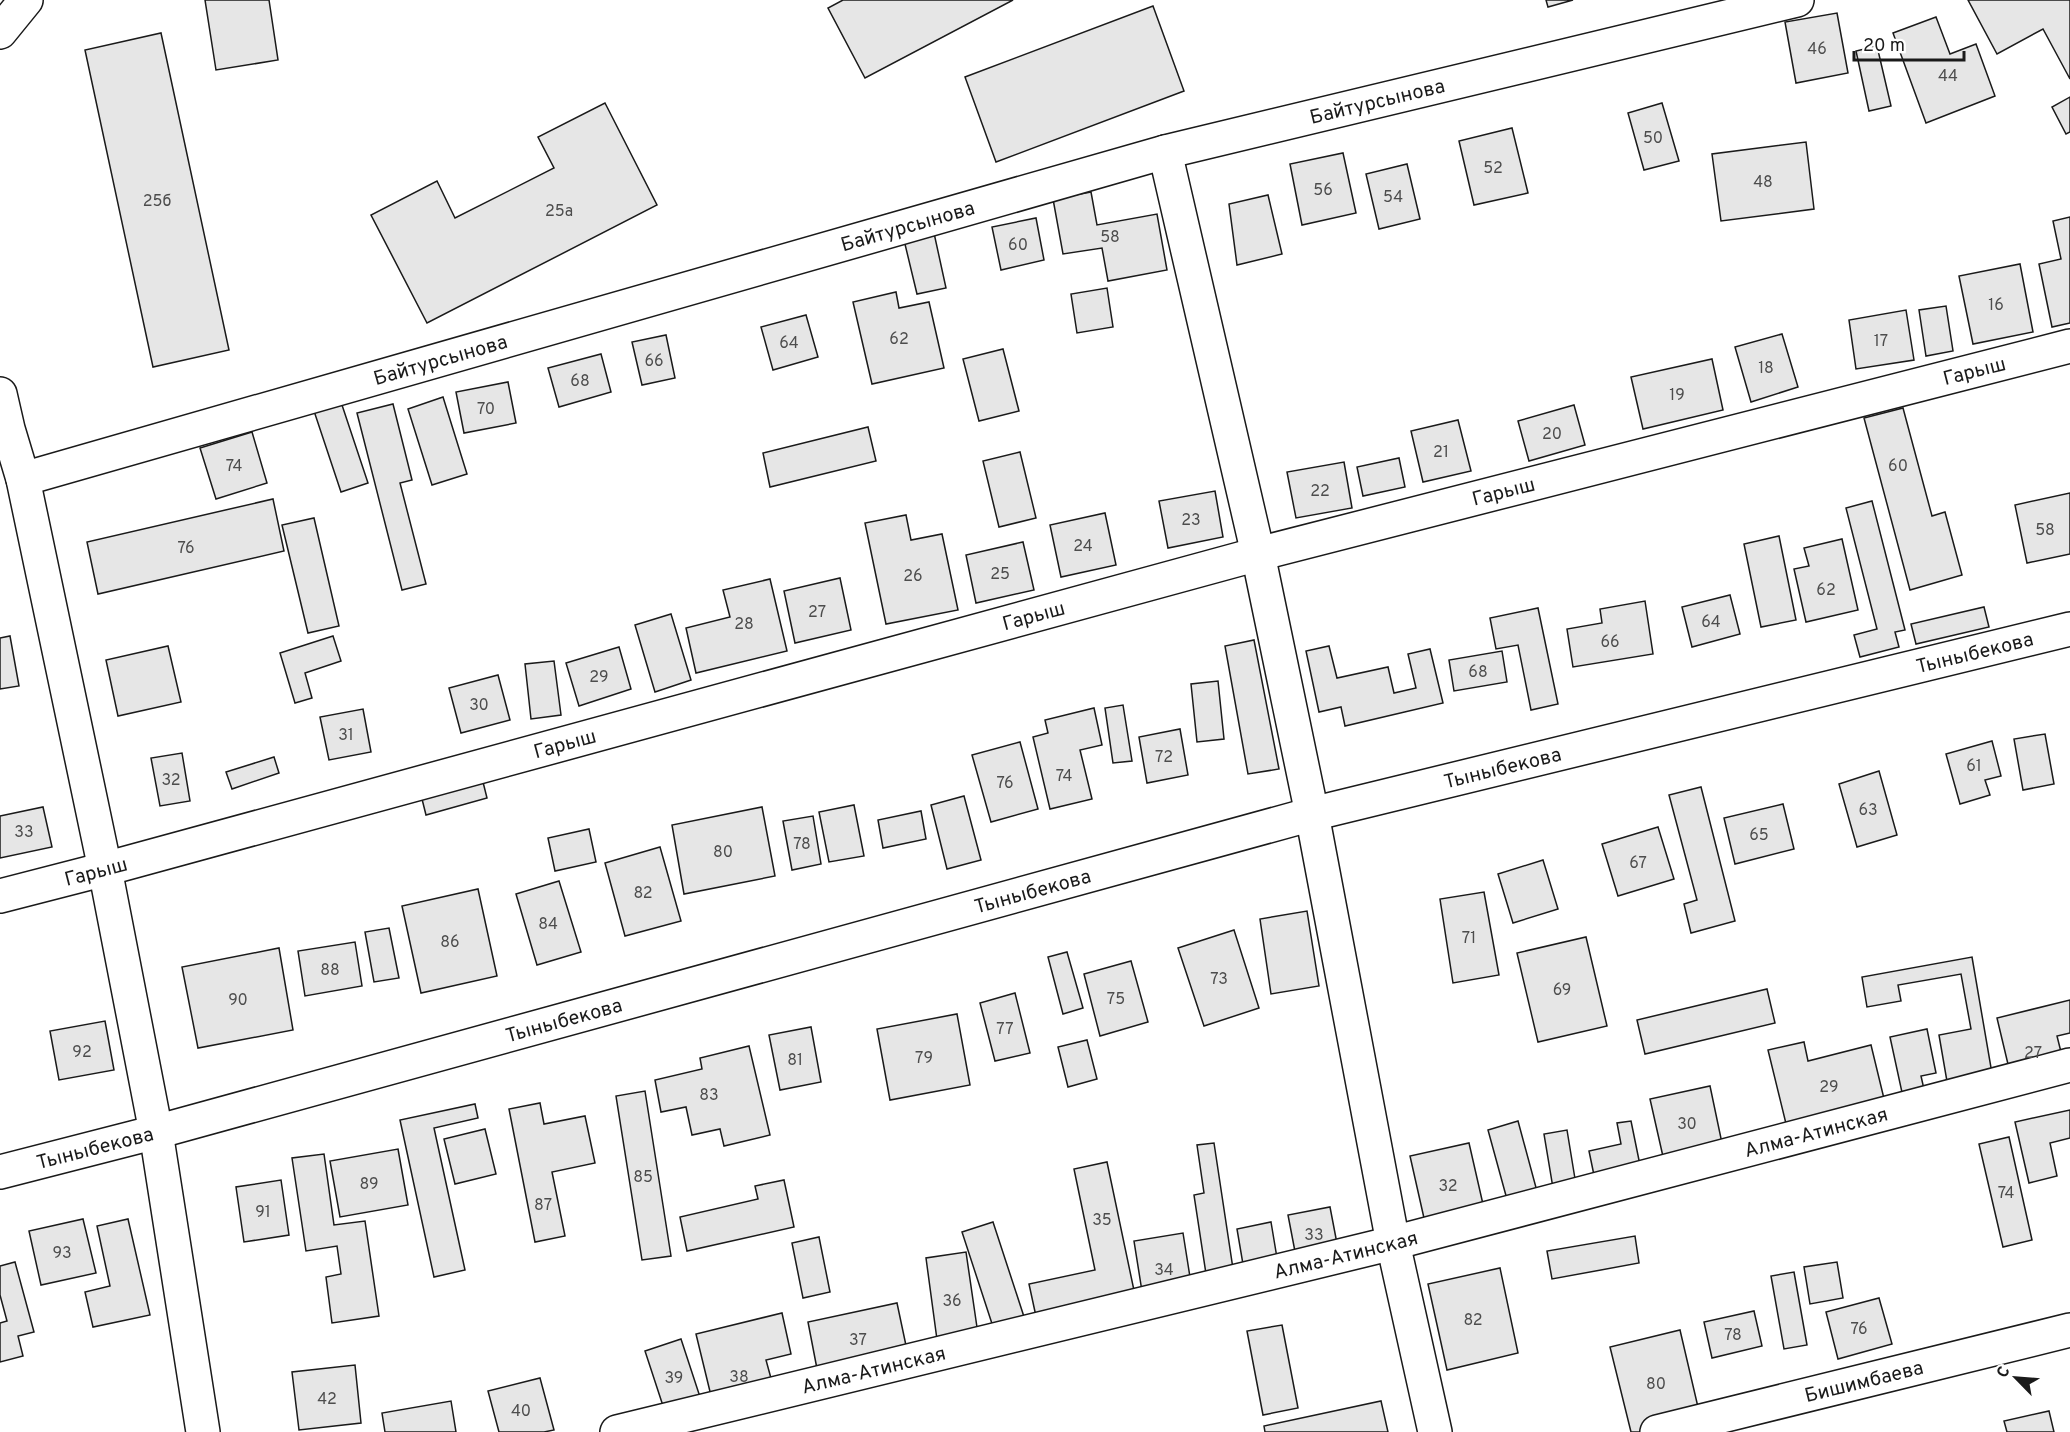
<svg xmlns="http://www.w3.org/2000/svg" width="2070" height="1432" viewBox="0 0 2070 1432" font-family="Overpass,sans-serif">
<rect width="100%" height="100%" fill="#fff"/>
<g fill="#e6e6e6" stroke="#1a1a1a" stroke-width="1.5">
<path d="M 205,0 L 269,0 L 278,60 L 216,70 Z"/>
<path d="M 843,0 L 1013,0 L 865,78 L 828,8 Z"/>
<path d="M 1546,0 L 1573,0 L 1548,7 Z"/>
<path d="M 1968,0 L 2070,0 L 2070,79 L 2043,29 L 1997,54 Z"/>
<path d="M 1153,6 L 1184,91 L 996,162 L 965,77 Z"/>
<path d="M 1837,13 L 1848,73 L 1796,83 L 1785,22 Z"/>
<path d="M 1936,17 L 1950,54 L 1976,44 L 1995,96 L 1926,123 L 1893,33 Z"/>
<path d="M 161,33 L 229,350 L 153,367 L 85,50 Z"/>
<path d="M 1877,46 L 1891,106 L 1869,111 L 1856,51 Z"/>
<path d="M 2070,97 L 2070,132 L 2066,134 L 2052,107 Z"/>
<path d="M 605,103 L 657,205 L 427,323 L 371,215 L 437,181 L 455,218 L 554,168 L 538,137 Z"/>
<path d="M 1662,103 L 1679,161 L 1644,170 L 1628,113 Z"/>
<path d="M 1512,128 L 1528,193 L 1474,205 L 1459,141 Z"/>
<path d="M 1806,142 L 1814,209 L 1721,221 L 1712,154 Z"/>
<path d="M 1343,153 L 1356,213 L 1302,225 L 1290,164 Z"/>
<path d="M 1407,164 L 1420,219 L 1379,229 L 1366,174 Z"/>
<path d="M 1091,192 L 1097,225 L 1157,214 L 1167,270 L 1108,281 L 1102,248 L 1063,254 L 1053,199 Z"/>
<path d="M 1268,195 L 1282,254 L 1237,265 L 1229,204 Z"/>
<path d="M 2070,217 L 2070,323 L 2052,327 L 2039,264 L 2061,259 L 2053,221 Z"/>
<path d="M 1036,218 L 1044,260 L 1001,270 L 992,227 Z"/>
<path d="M 934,233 L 946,288 L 917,294 L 904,240 Z"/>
<path d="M 2020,264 L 2033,332 L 1973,344 L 1959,276 Z"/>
<path d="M 1107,288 L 1113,327 L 1077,333 L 1071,294 Z"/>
<path d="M 896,292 L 899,308 L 929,302 L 944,368 L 872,384 L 853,302 Z"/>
<path d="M 1946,306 L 1953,351 L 1926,356 L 1919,310 Z"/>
<path d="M 1906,310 L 1914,360 L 1856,369 L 1849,320 Z"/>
<path d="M 806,315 L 818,357 L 773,370 L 761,327 Z"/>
<path d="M 1782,334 L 1798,387 L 1751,402 L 1735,347 Z"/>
<path d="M 666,335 L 675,378 L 642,385 L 632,342 Z"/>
<path d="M 1003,349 L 1019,411 L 979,421 L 963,359 Z"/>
<path d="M 601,354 L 611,392 L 559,407 L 548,368 Z"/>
<path d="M 1712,359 L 1723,410 L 1643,429 L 1631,377 Z"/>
<path d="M 508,382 L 516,423 L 464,433 L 456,392 Z"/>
<path d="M 443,397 L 467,474 L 432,485 L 408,409 Z"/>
<path d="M 340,399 L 368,483 L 341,492 L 313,408 Z"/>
<path d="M 393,404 L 412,480 L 400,483 L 426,584 L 402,590 L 357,413 Z"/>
<path d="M 1574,405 L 1585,445 L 1529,461 L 1518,421 Z"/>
<path d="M 1903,408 L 1932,516 L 1945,512 L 1962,575 L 1910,590 L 1864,418 Z"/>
<path d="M 1458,420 L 1471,471 L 1423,482 L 1411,431 Z"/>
<path d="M 868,427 L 876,461 L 770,487 L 763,453 Z"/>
<path d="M 252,432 L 267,483 L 216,499 L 200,448 Z"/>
<path d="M 1020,452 L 1036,518 L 999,527 L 983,461 Z"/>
<path d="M 1399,458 L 1405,487 L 1363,496 L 1357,467 Z"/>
<path d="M 1344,462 L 1352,508 L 1296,518 L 1287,472 Z"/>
<path d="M 1215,491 L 1223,537 L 1168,548 L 1159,501 Z"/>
<path d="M 2070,493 L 2070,554 L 2027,563 L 2015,505 Z"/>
<path d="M 273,499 L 284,551 L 98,594 L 87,542 Z"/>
<path d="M 1872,501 L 1905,630 L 1895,632 L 1899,647 L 1860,657 L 1854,635 L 1877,629 L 1846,508 Z"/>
<path d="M 1105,513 L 1116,565 L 1061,577 L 1050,525 Z"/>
<path d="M 906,515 L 911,540 L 942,534 L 958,610 L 886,624 L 865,523 Z"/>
<path d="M 314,518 L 339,626 L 308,633 L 282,525 Z"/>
<path d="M 1779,536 L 1796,620 L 1761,627 L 1744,544 Z"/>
<path d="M 1842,539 L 1858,610 L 1806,622 L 1794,569 L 1809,566 L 1804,548 Z"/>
<path d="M 1023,542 L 1034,590 L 976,603 L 966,555 Z"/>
<path d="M 840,578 L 851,630 L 795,643 L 784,591 Z"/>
<path d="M 770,579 L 787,651 L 696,673 L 686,628 L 730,617 L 723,590 Z"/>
<path d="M 1730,595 L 1740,634 L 1692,647 L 1682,607 Z"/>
<path d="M 1645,601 L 1653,654 L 1573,667 L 1567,629 L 1602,623 L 1600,609 Z"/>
<path d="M 1984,607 L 1989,627 L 1916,644 L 1911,624 Z"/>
<path d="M 1538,608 L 1558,704 L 1531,710 L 1518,645 L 1496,649 L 1490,618 Z"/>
<path d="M 671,614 L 691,680 L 655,692 L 635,625 Z"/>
<path d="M 10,636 L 19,686 L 0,689 L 0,638 Z"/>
<path d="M 333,636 L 341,661 L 305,673 L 312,698 L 295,703 L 280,653 Z"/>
<path d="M 1254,640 L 1279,769 L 1248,774 L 1225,646 Z"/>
<path d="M 168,646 L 181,702 L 118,716 L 106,660 Z"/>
<path d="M 1329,646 L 1337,678 L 1388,667 L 1394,693 L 1416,688 L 1408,654 L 1430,649 L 1443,703 L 1345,726 L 1341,707 L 1319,712 L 1306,651 Z"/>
<path d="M 619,647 L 631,689 L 579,706 L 566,663 Z"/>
<path d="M 1502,651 L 1507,682 L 1454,691 L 1449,660 Z"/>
<path d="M 554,661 L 561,715 L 531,719 L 525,664 Z"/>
<path d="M 498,675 L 510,720 L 461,733 L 449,688 Z"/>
<path d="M 1218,681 L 1224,739 L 1197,742 L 1191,684 Z"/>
<path d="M 1123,705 L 1132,761 L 1113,763 L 1105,708 Z"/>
<path d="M 1094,708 L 1102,745 L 1080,750 L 1092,799 L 1050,809 L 1033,737 L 1048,733 L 1045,720 Z"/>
<path d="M 363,709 L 371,752 L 329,760 L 320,717 Z"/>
<path d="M 1180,729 L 1188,775 L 1147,783 L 1139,737 Z"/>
<path d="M 2045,734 L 2054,784 L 2023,790 L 2014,739 Z"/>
<path d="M 1992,741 L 2001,776 L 1985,780 L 1990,795 L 1960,804 L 1946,754 Z"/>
<path d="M 1020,742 L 1038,809 L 991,822 L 972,755 Z"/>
<path d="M 182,753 L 190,801 L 160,806 L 151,758 Z"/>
<path d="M 274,757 L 279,773 L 232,789 L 226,772 Z"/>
<path d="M 1879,771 L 1897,835 L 1857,847 L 1839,784 Z"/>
<path d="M 481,774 L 487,798 L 426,815 L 420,791 Z"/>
<path d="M 1701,787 L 1735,921 L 1691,933 L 1684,904 L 1697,900 L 1669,795 Z"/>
<path d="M 964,796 L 981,860 L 947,869 L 931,805 Z"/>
<path d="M 1783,804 L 1794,849 L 1735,864 L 1724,818 Z"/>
<path d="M 854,805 L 864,856 L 829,862 L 819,812 Z"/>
<path d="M 43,807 L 52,847 L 0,858 L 0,816 Z"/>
<path d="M 762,807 L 775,876 L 684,894 L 672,825 Z"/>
<path d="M 921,811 L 926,839 L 883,848 L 878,820 Z"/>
<path d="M 813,816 L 821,864 L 792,870 L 783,821 Z"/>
<path d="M 1658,827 L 1674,879 L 1618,896 L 1602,844 Z"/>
<path d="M 589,829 L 596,862 L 555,871 L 548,838 Z"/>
<path d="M 660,847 L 681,921 L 625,936 L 605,863 Z"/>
<path d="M 1543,860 L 1558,909 L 1513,923 L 1498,874 Z"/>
<path d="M 559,881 L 581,952 L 537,965 L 516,894 Z"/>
<path d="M 478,889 L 497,976 L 421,993 L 402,906 Z"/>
<path d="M 1484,892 L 1499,975 L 1453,983 L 1440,899 Z"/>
<path d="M 1307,911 L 1319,986 L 1271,994 L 1260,919 Z"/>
<path d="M 389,928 L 399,978 L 374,982 L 365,932 Z"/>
<path d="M 1234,930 L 1259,1008 L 1204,1026 L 1178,948 Z"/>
<path d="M 1586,937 L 1607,1026 L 1538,1042 L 1517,953 Z"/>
<path d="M 355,942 L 362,986 L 305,996 L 298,951 Z"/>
<path d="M 279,948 L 293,1030 L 198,1048 L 182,967 Z"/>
<path d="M 1067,952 L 1083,1008 L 1063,1014 L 1048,957 Z"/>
<path d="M 1972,957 L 1995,1091 L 1950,1099 L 1939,1035 L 1971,1029 L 1961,974 L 1898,985 L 1901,1001 L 1867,1007 L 1862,977 Z"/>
<path d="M 1131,961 L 1148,1022 L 1100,1036 L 1084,974 Z"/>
<path d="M 1767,989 L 1775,1023 L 1645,1054 L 1637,1020 Z"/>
<path d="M 1015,993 L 1030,1053 L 995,1061 L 980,1003 Z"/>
<path d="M 2070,1000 L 2070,1033 L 2057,1036 L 2065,1068 L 2012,1081 L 1997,1018 Z"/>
<path d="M 957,1014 L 970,1085 L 890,1100 L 877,1029 Z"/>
<path d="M 105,1021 L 114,1070 L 59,1080 L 50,1031 Z"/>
<path d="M 811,1027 L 821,1082 L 780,1090 L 769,1035 Z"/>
<path d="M 1927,1029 L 1936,1073 L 1921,1076 L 1928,1107 L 1906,1111 L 1890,1037 Z"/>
<path d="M 1087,1040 L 1097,1079 L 1068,1087 L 1058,1047 Z"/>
<path d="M 1804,1042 L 1808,1061 L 1871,1045 L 1887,1111 L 1789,1136 L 1768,1050 Z"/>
<path d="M 749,1046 L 770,1135 L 724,1146 L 720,1129 L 692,1135 L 686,1107 L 661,1112 L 655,1080 L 702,1069 L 700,1058 Z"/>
<path d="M 1710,1086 L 1723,1148 L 1664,1161 L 1650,1099 Z"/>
<path d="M 645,1091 L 671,1256 L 642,1260 L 616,1096 Z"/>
<path d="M 540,1103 L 544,1124 L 585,1116 L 595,1163 L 552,1172 L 565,1236 L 535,1242 L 509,1109 Z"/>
<path d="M 475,1104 L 478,1118 L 434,1128 L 465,1270 L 434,1277 L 400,1120 Z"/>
<path d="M 2070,1110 L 2070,1138 L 2050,1143 L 2057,1176 L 2029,1183 L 2015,1122 Z"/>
<path d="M 1518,1121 L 1538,1195 L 1508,1203 L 1488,1130 Z"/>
<path d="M 1631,1121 L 1641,1170 L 1595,1180 L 1589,1151 L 1621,1144 L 1617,1123 Z"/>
<path d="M 485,1129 L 496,1174 L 455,1184 L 444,1139 Z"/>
<path d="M 1567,1130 L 1577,1191 L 1554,1194 L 1544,1134 Z"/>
<path d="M 2009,1137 L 2032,1240 L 2003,1247 L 1979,1144 Z"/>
<path d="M 1214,1143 L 1235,1282 L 1208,1287 L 1194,1195 L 1204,1193 L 1197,1145 Z"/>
<path d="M 1469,1143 L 1485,1213 L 1426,1227 L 1410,1156 Z"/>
<path d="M 398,1149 L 408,1205 L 340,1217 L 330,1161 Z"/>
<path d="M 324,1154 L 334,1225 L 365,1221 L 379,1316 L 332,1323 L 326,1277 L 341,1274 L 337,1246 L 306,1251 L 292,1158 Z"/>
<path d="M 1107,1162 L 1136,1300 L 1037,1321 L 1029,1284 L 1095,1270 L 1074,1169 Z"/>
<path d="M 281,1180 L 289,1235 L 244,1242 L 236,1187 Z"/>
<path d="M 784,1180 L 794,1227 L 687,1251 L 680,1217 L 758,1199 L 755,1186 Z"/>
<path d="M 1330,1207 L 1339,1254 L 1297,1262 L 1288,1215 Z"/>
<path d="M 83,1219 L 96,1273 L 41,1285 L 29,1231 Z"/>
<path d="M 128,1219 L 150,1315 L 93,1327 L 85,1292 L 110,1286 L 97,1226 Z"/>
<path d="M 993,1222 L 1029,1332 L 998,1342 L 962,1232 Z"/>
<path d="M 1271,1222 L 1279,1270 L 1245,1276 L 1237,1229 Z"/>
<path d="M 1183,1233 L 1193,1296 L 1144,1304 L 1134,1241 Z"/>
<path d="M 1635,1236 L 1639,1263 L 1552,1279 L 1547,1251 Z"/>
<path d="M 819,1237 L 830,1292 L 803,1298 L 792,1243 Z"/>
<path d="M 966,1252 L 979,1341 L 938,1347 L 926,1258 Z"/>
<path d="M 15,1262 L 34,1332 L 18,1336 L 23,1356 L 0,1362 L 0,1323 L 7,1321 L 0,1295 L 0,1266 Z"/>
<path d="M 1837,1262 L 1843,1298 L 1810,1304 L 1804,1267 Z"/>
<path d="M 1500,1268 L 1518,1353 L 1447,1370 L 1428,1284 Z"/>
<path d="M 1794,1272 L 1807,1345 L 1784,1349 L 1771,1276 Z"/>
<path d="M 1879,1298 L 1892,1344 L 1838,1359 L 1826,1312 Z"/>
<path d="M 897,1303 L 908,1355 L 818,1374 L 808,1322 Z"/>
<path d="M 1754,1311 L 1762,1346 L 1712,1358 L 1704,1322 Z"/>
<path d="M 782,1313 L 791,1354 L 766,1360 L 775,1393 L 714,1408 L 696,1334 Z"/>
<path d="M 1282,1325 L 1298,1408 L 1263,1415 L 1247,1331 Z"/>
<path d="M 1680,1330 L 1701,1420 L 1652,1432 L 1631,1432 L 1610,1347 Z"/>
<path d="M 681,1339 L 702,1403 L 666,1415 L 645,1351 Z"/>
<path d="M 355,1365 L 361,1423 L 299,1430 L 292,1372 Z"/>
<path d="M 540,1378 L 554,1430 L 544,1432 L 499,1432 L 488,1391 Z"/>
<path d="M 451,1401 L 456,1432 L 385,1432 L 382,1413 Z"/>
<path d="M 1381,1401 L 1388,1432 L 1265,1432 L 1264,1426 Z"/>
<path d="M 2049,1411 L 2054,1432 L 2007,1432 L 2004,1421 Z"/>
</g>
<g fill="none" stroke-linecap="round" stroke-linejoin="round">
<g stroke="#1a1a1a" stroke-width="36">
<g id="minor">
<path d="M 1165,152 L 1258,554 L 1312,814 L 1393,1243 L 1435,1432"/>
<path id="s1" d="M 23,479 L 1165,152 L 1797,0"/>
<path id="s2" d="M 0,896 L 105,869 L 1258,554 L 2070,346"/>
<path id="s3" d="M 0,1172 L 156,1132 L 1312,814 L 2070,629"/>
<path id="s4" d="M 617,1432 L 1393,1243 L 2070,1065"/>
<path id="s5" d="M 1657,1432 L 2070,1330"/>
</g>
</g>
<g stroke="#1a1a1a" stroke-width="36">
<g id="major">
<path d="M 0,32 L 26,0"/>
<path d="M 0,394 L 8,429 L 23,479 L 105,869 L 156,1132 L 203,1432"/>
</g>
</g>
<use href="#minor" stroke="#fff" stroke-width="33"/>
<use href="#major" stroke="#fff" stroke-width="33"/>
</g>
<g text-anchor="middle" stroke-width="4.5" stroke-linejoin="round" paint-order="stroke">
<g font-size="16" fill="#4d4d4d">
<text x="1817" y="54">46</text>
<text x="1948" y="81">44</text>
<text x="1653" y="143">50</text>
<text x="1493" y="173">52</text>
<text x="1763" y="187">48</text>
<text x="1323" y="195">56</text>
<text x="1393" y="202">54</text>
<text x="157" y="206">25б</text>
<text x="559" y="216">25а</text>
<text x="1110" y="242">58</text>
<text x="1018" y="250">60</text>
<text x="1996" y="310">16</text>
<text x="899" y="344">62</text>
<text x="1881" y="346">17</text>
<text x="789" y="348">64</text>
<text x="654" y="366">66</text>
<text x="1766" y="373">18</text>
<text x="580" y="386">68</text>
<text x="1677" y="400">19</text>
<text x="486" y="414">70</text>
<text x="1552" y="439">20</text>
<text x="1441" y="457">21</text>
<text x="234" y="471">74</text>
<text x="1898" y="471">60</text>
<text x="1320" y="496">22</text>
<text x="1191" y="525">23</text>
<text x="2045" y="535">58</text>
<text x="1083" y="551">24</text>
<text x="186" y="553">76</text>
<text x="1000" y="579">25</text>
<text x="913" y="581">26</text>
<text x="1826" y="595">62</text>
<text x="817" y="617">27</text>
<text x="1711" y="627">64</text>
<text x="744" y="629">28</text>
<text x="1610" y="647">66</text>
<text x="1478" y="677">68</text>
<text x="599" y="682">29</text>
<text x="479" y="710">30</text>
<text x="346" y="740">31</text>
<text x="1164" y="762">72</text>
<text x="1974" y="771">61</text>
<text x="1064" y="781">74</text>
<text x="171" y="785">32</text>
<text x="1005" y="788">76</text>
<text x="1868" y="815">63</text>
<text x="24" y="837">33</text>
<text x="1759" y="840">65</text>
<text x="802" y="849">78</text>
<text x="723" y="857">80</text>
<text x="1638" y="868">67</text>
<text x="643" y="898">82</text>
<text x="548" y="929">84</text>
<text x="1469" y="943">71</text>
<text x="450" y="947">86</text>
<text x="330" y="975">88</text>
<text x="1219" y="984">73</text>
<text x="1562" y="995">69</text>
<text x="1116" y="1004">75</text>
<text x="238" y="1005">90</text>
<text x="1005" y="1034">77</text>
<text x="82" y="1057">92</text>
<text x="2033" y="1058">27</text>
<text x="924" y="1063">79</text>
<text x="795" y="1065">81</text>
<text x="1829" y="1092">29</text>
<text x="709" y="1100">83</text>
<text x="1687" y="1129">30</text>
<text x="643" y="1182">85</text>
<text x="369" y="1189">89</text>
<text x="1448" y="1191">32</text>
<text x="2006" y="1198">74</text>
<text x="543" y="1210">87</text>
<text x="263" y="1217">91</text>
<text x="1102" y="1225">35</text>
<text x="1314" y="1240">33</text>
<text x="62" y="1258">93</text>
<text x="1164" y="1275">34</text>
<text x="952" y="1306">36</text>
<text x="1473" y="1325">82</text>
<text x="1859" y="1334">76</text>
<text x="1733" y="1340">78</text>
<text x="858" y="1345">37</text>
<text x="739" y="1382">38</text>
<text x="674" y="1383">39</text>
<text x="1656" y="1389">80</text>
<text x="327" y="1404">42</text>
<text x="521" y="1416">40</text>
</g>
<g font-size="20" fill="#1a1a1a" stroke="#fff">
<text dy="7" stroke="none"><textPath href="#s1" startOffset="1406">Байтурсынова</textPath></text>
<text dy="7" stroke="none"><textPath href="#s1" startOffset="920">Байтурсынова</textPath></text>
<text dy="7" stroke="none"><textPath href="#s1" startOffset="434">Байтурсынова</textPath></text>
<text dy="7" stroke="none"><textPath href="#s2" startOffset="2043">Гарыш</textPath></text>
<text dy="7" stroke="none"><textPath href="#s2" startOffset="1557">Гарыш</textPath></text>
<text dy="7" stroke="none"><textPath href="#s2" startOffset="1071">Гарыш</textPath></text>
<text dy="7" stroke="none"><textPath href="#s3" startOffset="2042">Тыныбекова</textPath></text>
<text dy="7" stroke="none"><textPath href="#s2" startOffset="585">Гарыш</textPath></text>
<text dy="7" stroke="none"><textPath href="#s3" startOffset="1556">Тыныбекова</textPath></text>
<text dy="7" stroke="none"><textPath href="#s2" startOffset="99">Гарыш</textPath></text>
<text dy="7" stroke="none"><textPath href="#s3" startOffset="1070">Тыныбекова</textPath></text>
<text dy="7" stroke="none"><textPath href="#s3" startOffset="584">Тыныбекова</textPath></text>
<text dy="7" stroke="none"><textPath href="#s4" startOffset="1236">Алма-Атинская</textPath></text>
<text dy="7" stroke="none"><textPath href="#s3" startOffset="98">Тыныбекова</textPath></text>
<text dy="7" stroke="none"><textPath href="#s4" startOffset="750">Алма-Атинская</textPath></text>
<text dy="7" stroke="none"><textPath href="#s4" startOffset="264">Алма-Атинская</textPath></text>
<text dy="7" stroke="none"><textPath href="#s5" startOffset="213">Бишимбаева</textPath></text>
</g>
</g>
<g transform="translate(2016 1378) rotate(295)" stroke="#ffffff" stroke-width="4.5" paint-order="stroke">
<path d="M0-4.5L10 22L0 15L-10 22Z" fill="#1a1a1a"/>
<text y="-9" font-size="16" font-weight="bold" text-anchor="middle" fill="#1a1a1a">С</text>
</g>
<path d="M1854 51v9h110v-9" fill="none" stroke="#1a1a1a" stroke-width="3"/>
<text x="1863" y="51" font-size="18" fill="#1a1a1a" stroke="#ffffff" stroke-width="4.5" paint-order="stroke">20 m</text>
</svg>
